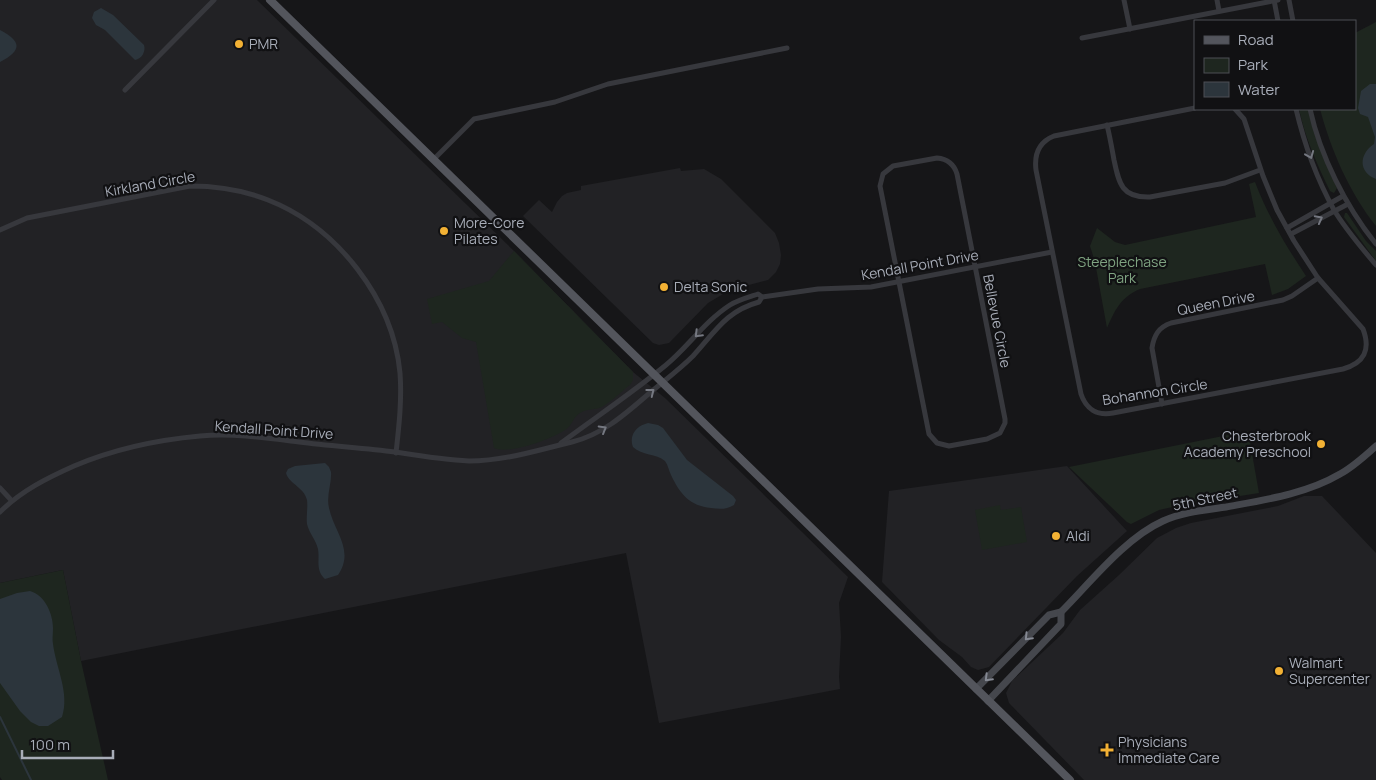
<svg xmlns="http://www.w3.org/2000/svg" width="1376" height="780" viewBox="0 0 1376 780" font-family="Manrope,sans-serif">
<rect width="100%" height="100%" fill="#161618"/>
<g fill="#222225">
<path d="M 0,0 L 257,0 L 514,251 L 633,372 L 665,398 L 848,577 L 839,603 L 841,637 L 839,677 L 840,689 L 659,723 L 626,553 L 81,661 L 63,570 L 0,583 Z"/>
<path d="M 680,168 L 681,171 L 704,169 L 721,179 L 775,233 L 779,243 L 781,255 L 780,264 L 776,272 L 768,280 L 730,290 L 708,303 L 669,343 L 659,345 L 653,343 L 523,216 L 539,200 L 552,212 L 557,202 L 562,196 L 567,193 L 581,190 L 581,186 Z"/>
<path d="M 1067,466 L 1127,531 L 1077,576 L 989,667 L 978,670 L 971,667 L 962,657 L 939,640 L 882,582 L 889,491 Z"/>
<path d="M 1304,496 L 1322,496 L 1376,553 L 1376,780 L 1084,780 L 1009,703 L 1006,693 L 1012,681 L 1063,633 L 1080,610 L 1119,575 L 1157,538 L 1176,528 L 1191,523 L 1278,506 Z"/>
</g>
<g fill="#1e261f">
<path d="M 1376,22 L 1376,226 C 1349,192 1331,150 1320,109 L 1355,109 L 1355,33 Z"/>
<path d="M 1299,109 L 1308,109 L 1324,160 L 1337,188 L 1334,193 L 1330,191 C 1317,164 1305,138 1299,109 Z"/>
<path d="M 1255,182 C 1268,216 1286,246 1306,276 L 1288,289 L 1272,295 L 1265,264 L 1140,289 C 1121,297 1115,310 1107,328 L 1095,262 L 1090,246 L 1097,228 L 1115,242 L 1125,245 L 1256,217 L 1249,184 Z"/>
<path d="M 1345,213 L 1347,213 L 1366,241 L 1376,251 L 1376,261 L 1344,217 Z"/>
<path d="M 514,251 L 633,372 L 633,380 L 630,385 C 623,390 607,406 599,408 C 592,410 586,409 580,413 C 573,417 572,426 565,430 C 552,439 509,455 494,448 L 476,342 L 462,338 L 442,322 L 432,324 L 427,299 L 489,281 Z"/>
<path d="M 1248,431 L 1259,493 L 1177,506 L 1159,510 L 1131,524 L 1127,522 L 1069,467 Z"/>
<path d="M 1000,505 L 1001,510 L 1021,507 L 1027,542 L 982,550 L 975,510 Z"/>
<path d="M 63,570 L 81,661 L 108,780 L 2,780 L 0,777 L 0,583 Z"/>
</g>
<g fill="#2c353c">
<path d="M 101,8 L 113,15 L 144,45 C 146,51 142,59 135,60 L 105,30 L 96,25 L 92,18 L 94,12 Z"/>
<path d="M 0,30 C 21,41 23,50 0,62 Z"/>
<path d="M 1370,84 L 1376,84 L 1376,179 C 1358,172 1359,154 1374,144 L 1375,137 L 1368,117 L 1360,114 L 1358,108 L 1361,91 Z"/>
<path d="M 648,423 L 658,425 L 663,428 L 687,460 L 733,496 L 736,500 L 734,505 C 726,510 719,509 711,508 C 690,506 680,494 671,475 C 669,471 668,465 665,461 C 656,453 642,456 633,447 C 629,435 636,426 648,423 Z"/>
<path d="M 325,463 L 329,467 L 331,472 C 332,483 326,496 329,508 C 334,532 355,550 338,575 L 325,579 C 315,570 320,560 318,549 C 316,540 309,533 307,524 C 306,516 308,508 307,500 C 304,487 289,484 286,473 L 288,469 L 295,466 Z"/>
<path d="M 30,591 C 45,595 53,614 53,628 C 53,634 52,639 53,644 C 56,668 70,693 62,717 L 48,726 L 39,726 L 31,722 L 20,711 L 0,683 L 0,599 L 17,593 Z"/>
</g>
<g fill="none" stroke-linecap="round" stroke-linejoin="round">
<path stroke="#2c353c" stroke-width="2" d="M 0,717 L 31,780"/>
<g stroke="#37383d" stroke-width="5">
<path d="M 1124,0 L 1130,29"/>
<path d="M 1217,0 L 1219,11"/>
<path d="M 1274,0 L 1278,21"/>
<path d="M 1289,0 L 1293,21"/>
<path d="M 1082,38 L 1278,0"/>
<path d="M 125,90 L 214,0"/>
<path d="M 1195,108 L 1054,136 C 1039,142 1034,154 1036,170 L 1081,394 C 1086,409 1097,416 1113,413 L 1343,369 C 1364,363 1371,350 1363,329 L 1318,278 L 1294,241 L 1277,210 L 1263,176 L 1244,119 L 1235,109"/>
<path d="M 1296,109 C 1304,143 1317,179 1334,210 C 1346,230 1361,247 1376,265"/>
<path d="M 1310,109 C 1320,155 1346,207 1376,244"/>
<path d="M 1107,125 C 1110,137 1112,149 1114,160 C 1119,184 1122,198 1150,197 L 1225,183 L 1260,170"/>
<path d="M 937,158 C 948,159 954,164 957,174 L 1005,419 L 1005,423 L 1000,433 L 987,439 L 949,446 L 937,443 L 929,434 L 880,186 L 883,174 L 893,166 Z"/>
<path d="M 434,159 L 474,119 L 555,102 L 608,84 L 787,48"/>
<path d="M 1287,228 L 1343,196"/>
<path d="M 0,230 L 27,218 L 190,186 C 216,186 243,190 268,200 C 337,227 393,299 400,373 C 402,400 399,426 396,453"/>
<path d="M 1291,234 L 1348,204"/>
<path d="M 1162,404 L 1152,348 C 1154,335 1159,327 1171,323 L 1283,300 L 1292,296 L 1318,278"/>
<path d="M 561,443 C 596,417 632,393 666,365 C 688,347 705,321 730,305 C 738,300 749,297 758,294 L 762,297 L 818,289 L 871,287 L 1052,252"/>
<path d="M 0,488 L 12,501"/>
<path d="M 0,512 C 21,491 47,478 74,466 C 114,449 156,440 200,436 C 233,433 267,438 299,442 C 331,446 363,448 395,452 C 420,456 444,460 469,461 C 505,461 538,450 572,442 C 601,435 623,416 645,397 C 661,383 678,371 693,356 C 715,332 726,311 759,302 L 762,297"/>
</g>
<g stroke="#45474d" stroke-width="7">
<path d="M 976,689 L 1049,615 L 1061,612 C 1090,583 1125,538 1163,521 C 1182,512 1206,510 1226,507 C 1264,500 1306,494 1340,474 C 1353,467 1365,456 1376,446"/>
<path d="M 988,701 L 1061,624 L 1061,612"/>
</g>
<path stroke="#53555c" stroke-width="8" d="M 270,0 L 1070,780"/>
</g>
<defs><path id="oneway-chevron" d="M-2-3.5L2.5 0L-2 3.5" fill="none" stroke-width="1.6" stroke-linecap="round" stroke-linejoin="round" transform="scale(1.25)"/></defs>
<g stroke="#757881">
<use href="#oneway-chevron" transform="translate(1310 155) rotate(68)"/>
<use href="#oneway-chevron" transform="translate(1319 219) rotate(-28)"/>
<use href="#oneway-chevron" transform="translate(698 334) rotate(135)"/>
<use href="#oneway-chevron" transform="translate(651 392) rotate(-38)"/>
<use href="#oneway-chevron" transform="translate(603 429) rotate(-30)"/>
</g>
<g stroke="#858993">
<use href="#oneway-chevron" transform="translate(1028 637) rotate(134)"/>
<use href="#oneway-chevron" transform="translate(988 678) rotate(135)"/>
</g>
<g fill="#f2b134" stroke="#111113" stroke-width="2">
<circle cx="239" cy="44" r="5"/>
<circle cx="444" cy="231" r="5"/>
<circle cx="664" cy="287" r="5"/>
<circle cx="1321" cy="444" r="5"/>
<circle cx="1056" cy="536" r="5"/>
<circle cx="1279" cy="671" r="5"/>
<path d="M1104.5 742.5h5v5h5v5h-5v5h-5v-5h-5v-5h5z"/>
</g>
<g text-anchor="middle" stroke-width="4.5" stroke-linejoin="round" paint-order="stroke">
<g font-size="14" fill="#a8adb8" stroke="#111113" text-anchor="start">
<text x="249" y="49">PMR</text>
<text x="454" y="228">More-Core<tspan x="454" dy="16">Pilates</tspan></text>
<text x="674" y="292">Delta Sonic</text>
<text x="1311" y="441" text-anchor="end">Chesterbrook<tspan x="1311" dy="16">Academy Preschool</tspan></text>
<text x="1066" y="541">Aldi</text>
<text x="1289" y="668">Walmart<tspan x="1289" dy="16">Supercenter</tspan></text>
<text x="1118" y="747">Physicians<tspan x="1118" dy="16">Immediate Care</tspan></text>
</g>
<g font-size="14" fill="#a8adb8" stroke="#111113">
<text transform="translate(150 184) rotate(-10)" y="5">Kirkland Circle</text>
<text transform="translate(920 265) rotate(-10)" y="5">Kendall Point Drive</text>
<text transform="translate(1216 303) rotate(-11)" y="5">Queen Drive</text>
<text transform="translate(997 321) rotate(79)" y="5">Bellevue Circle</text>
<text transform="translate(1155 392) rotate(-9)" y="5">Bohannon Circle</text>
<text transform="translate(274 430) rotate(4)" y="5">Kendall Point Drive</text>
<text transform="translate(1205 499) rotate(-12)" y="5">5th Street</text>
</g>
<g font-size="14" fill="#7fa381" stroke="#111113">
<text x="1122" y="267">Steeplechase<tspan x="1122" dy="16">Park</tspan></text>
</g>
</g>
<rect x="1194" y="20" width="162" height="90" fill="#111113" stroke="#4d4f55"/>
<rect x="1204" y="36" width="25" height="8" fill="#53555c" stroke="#4d4f55"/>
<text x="1238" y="45" font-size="15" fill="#a8adb8">Road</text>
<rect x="1204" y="58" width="25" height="15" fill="#1e261f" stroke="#4d4f55"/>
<text x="1238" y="70" font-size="15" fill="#a8adb8">Park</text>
<rect x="1204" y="82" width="25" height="15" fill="#2c353c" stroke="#4d4f55"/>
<text x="1238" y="95" font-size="15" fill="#a8adb8">Water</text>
<path d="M22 750v8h91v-8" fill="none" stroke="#a8adb8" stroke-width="2.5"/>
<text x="30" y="750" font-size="15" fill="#a8adb8" stroke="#111113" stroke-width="4" paint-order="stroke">100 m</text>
</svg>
